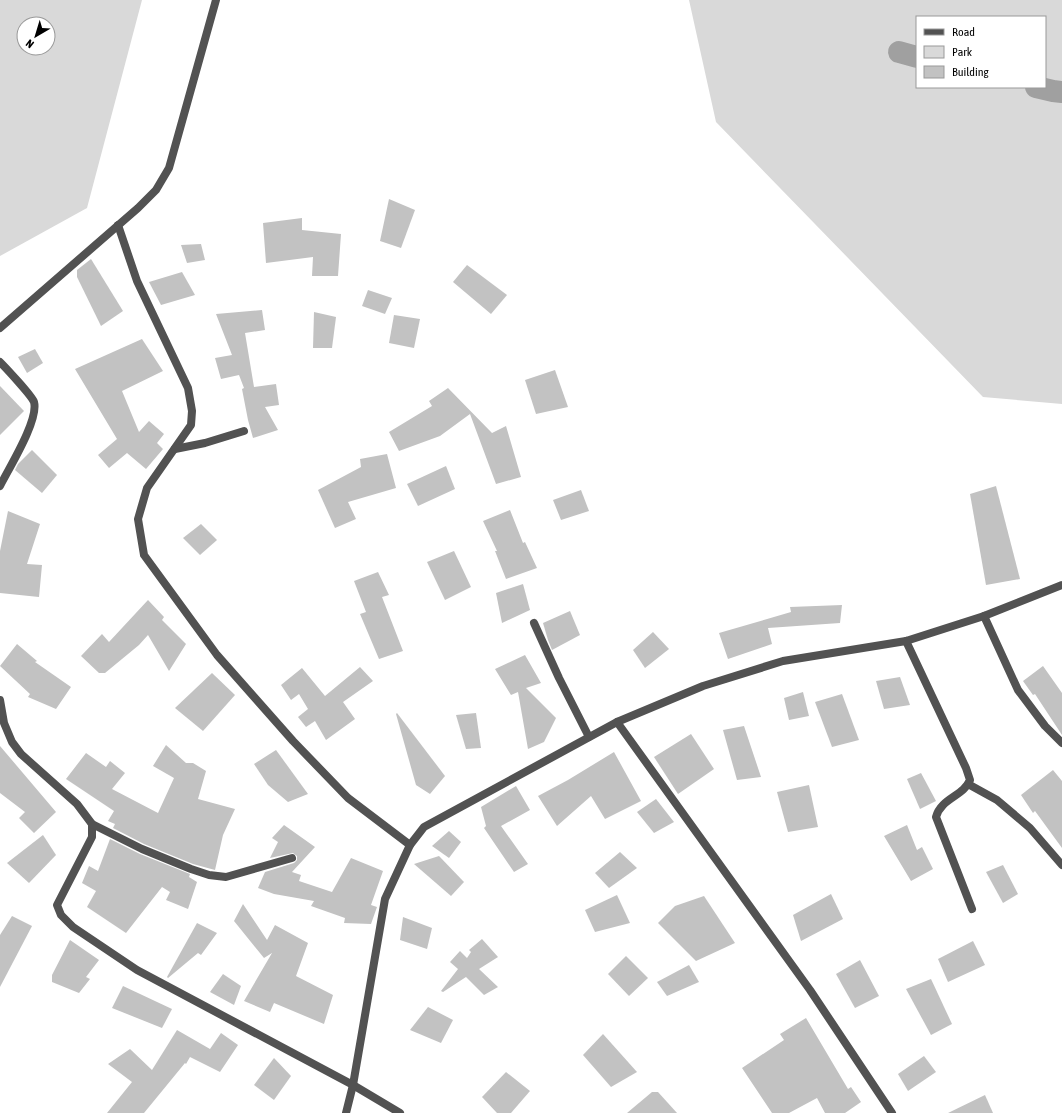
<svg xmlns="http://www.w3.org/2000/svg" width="1062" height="1113" viewBox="0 0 1062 1113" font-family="'Asap Condensed',sans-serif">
<rect width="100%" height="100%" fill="#fff"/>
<g fill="#d9d9d9" fill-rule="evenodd">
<path d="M 0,0 L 142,0 L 87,208 L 0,256 ZM 24,24 L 48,24 L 48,48 L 24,48 Z"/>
<path d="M 689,0 L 1062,0 L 1062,404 L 983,397 L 716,122 ZM 917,17 L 1045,17 L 1045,87 L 917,87 Z"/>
</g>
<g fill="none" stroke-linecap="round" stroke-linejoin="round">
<g stroke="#a0a0a0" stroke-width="22">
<path d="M 899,52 L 917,57"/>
<path d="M 1036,87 L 1053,91 L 1062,92"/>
</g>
</g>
<g fill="#c2c2c2">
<path d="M 389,199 L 415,210 L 401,248 L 380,241 Z"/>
<path d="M 302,218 L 302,230 L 341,234 L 338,276 L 312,276 L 313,257 L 266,263 L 263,223 Z"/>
<path d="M 201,244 L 205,260 L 187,263 L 181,245 Z"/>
<path d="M 91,259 L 123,311 L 101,326 L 77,277 L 77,270 Z"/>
<path d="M 467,265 L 507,295 L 491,314 L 453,282 Z"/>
<path d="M 182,272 L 195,295 L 161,305 L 149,282 Z"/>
<path d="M 368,290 L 392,298 L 385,314 L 362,306 Z"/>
<path d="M 262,310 L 265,330 L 245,333 L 254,387 L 276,384 L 279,405 L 265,407 L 278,430 L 253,438 L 248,420 L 242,389 L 244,388 L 239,375 L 221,379 L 215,358 L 232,355 L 216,314 Z"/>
<path d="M 314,312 L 336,317 L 332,348 L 313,348 Z"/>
<path d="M 394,315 L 420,319 L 414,348 L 389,343 Z"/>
<path d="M 142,339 L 163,371 L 122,391 L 139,432 L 149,421 L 164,434 L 157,443 L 163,449 L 146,469 L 127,453 L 109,468 L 98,455 L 117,439 L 75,369 Z"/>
<path d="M 35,349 L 43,363 L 27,373 L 18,357 Z"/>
<path d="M 555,370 L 568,407 L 536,414 L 525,380 Z"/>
<path d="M 0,386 L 24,411 L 0,435 Z"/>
<path d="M 448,388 L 492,433 L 506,426 L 521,477 L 496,484 L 470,414 L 440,436 L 399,451 L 389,432 L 432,406 L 429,401 Z"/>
<path d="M 32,450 L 57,475 L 42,493 L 15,470 L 18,464 Z"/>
<path d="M 387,454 L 396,488 L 348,502 L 356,519 L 335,528 L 318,490 L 361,467 L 360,459 Z"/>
<path d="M 446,466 L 455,489 L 418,506 L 407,484 Z"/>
<path d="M 996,486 L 1020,579 L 986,585 L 970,494 Z"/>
<path d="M 581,490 L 589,511 L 561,520 L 553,500 Z"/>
<path d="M 510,510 L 523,543 L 525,542 L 537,568 L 506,579 L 495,551 L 497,551 L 483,521 Z"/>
<path d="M 8,511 L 40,524 L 27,564 L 42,565 L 39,597 L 0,593 L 0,551 Z"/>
<path d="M 201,524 L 217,540 L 200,555 L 183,538 Z"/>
<path d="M 454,551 L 471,587 L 445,600 L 427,562 Z"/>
<path d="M 378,572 L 389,595 L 382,597 L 403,651 L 379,659 L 360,614 L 366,612 L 354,581 Z"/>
<path d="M 523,584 L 530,610 L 502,623 L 496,593 Z"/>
<path d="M 148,600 L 164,617 L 162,620 L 186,644 L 169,671 L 148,635 L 139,645 L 105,673 L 99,673 L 81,656 L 102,634 L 109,642 Z"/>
<path d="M 842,605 L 840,623 L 768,628 L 772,644 L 728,659 L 719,633 L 791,612 L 790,607 Z"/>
<path d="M 570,611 L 580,635 L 552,650 L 548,640 L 543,623 Z"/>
<path d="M 653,632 L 669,649 L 645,668 L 633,650 Z"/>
<path d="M 17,644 L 37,661 L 35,662 L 71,687 L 56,709 L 28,697 L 30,694 L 0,666 Z"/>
<path d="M 525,655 L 541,683 L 526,688 L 556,718 L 544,742 L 528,749 L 518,692 L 511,695 L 495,669 Z"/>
<path d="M 1043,666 L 1062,693 L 1062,735 L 1035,694 L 1033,695 L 1023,681 Z"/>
<path d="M 360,667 L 373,681 L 343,702 L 355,719 L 326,740 L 315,721 L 306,727 L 298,717 L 308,709 L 299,694 L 291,700 L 281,685 L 302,668 L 325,696 Z"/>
<path d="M 212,673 L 235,695 L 203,731 L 175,708 Z"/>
<path d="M 900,677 L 910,705 L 884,709 L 876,681 Z"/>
<path d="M 803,692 L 809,716 L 789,720 L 784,698 Z"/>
<path d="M 842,694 L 859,740 L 832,747 L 815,702 Z"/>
<path d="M 397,713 L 445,776 L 430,794 L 416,785 L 396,714 Z"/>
<path d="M 476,713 L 481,748 L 466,749 L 456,715 Z"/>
<path d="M 744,726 L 761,777 L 737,780 L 723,730 Z"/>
<path d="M 691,734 L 714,769 L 678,794 L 654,757 Z"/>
<path d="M 166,745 L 186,763 L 193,763 L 206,771 L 198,799 L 235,809 L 223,835 L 215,870 L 193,864 L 144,844 L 113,828 L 115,824 L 108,821 L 114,811 L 66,779 L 86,753 L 106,767 L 110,761 L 125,773 L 112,789 L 158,813 L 174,778 L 153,766 Z"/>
<path d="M 0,746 L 56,812 L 34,833 L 19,818 L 25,812 L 0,793 Z"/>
<path d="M 276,750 L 308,794 L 288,802 L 268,785 L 254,764 Z"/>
<path d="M 614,752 L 641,801 L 605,819 L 591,796 L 557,826 L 538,796 L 568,780 Z"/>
<path d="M 1053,770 L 1062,781 L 1062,848 L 1035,811 L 1033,813 L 1021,795 Z"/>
<path d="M 921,773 L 936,801 L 920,809 L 907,779 Z"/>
<path d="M 809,785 L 818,827 L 788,832 L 777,792 Z"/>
<path d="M 516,786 L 530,810 L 501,826 L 528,864 L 514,872 L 484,828 L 486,826 L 481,807 Z"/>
<path d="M 656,799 L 674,822 L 654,833 L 637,812 Z"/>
<path d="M 284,825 L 315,847 L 292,872 L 301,875 L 299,881 L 332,892 L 351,858 L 383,871 L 371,905 L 377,907 L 371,924 L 344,923 L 345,918 L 311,906 L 314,901 L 274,894 L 258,888 L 265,872 L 294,863 L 297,860 L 297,856 L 293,853 L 270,858 L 278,842 L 272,838 Z"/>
<path d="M 907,825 L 917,850 L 922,847 L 933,869 L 911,881 L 884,836 Z"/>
<path d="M 449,831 L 461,842 L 449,858 L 432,846 Z"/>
<path d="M 43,835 L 56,855 L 29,883 L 7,863 Z"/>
<path d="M 110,839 L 140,854 L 190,874 L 189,877 L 197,882 L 188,909 L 166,900 L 170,892 L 162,887 L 126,933 L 87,907 L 96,891 L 82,883 L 89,866 L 98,871 Z"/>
<path d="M 620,852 L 637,868 L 609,888 L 595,873 Z"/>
<path d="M 439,856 L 464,882 L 451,896 L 414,864 Z"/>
<path d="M 1003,865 L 1018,894 L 1003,903 L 986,872 Z"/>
<path d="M 831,894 L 843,919 L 801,941 L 793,915 Z"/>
<path d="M 617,895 L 630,923 L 595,932 L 585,910 Z"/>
<path d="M 704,896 L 735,943 L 696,961 L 658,923 L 675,906 Z"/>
<path d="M 243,904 L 267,940 L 275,925 L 308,943 L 296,976 L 333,995 L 324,1024 L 274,1003 L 270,1012 L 244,1001 L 272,953 L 264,958 L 234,921 Z"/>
<path d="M 12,916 L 32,926 L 0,987 L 0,935 Z"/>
<path d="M 403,917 L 432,928 L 427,949 L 400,940 Z"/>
<path d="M 197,923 L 217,933 L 201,955 L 198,953 L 168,978 L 167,977 Z"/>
<path d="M 482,939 L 498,957 L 479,969 L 498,987 L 484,995 L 466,977 L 443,992 L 441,991 L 458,969 L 450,962 L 460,951 L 467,958 L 471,952 L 469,950 Z"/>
<path d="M 70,940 L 99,960 L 86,977 L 90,979 L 79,993 L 52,982 L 52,975 Z"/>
<path d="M 973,941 L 985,965 L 948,982 L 938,959 Z"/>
<path d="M 626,956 L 648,978 L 629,996 L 608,974 Z"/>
<path d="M 860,960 L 879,996 L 855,1008 L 836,974 Z"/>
<path d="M 689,965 L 699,982 L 667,996 L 657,982 Z"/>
<path d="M 223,974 L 241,986 L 234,1005 L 210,992 Z"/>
<path d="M 931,979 L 952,1024 L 931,1035 L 906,989 Z"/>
<path d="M 123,986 L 172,1009 L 162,1028 L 112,1008 Z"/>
<path d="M 428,1007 L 453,1020 L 441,1043 L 410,1030 Z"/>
<path d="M 806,1018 L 848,1089 L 851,1087 L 861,1102 L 845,1113 L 825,1113 L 817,1098 L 789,1113 L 772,1113 L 742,1068 L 784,1040 L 780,1034 Z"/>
<path d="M 177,1030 L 210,1049 L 221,1033 L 238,1045 L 220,1072 L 190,1057 L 186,1064 L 185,1063 L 144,1113 L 107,1113 L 132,1082 L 108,1064 L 130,1049 L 152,1070 Z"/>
<path d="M 603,1034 L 637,1072 L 611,1087 L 583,1055 Z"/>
<path d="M 924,1056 L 936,1072 L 908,1091 L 898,1074 Z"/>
<path d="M 274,1058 L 291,1076 L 274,1100 L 254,1085 Z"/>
<path d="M 506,1072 L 530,1091 L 511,1113 L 497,1113 L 482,1097 Z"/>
<path d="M 652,1092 L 658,1092 L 677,1113 L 627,1113 Z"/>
<path d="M 985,1095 L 993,1113 L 948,1113 Z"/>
</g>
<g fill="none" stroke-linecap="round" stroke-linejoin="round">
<g stroke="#525252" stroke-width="8">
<path d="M 118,225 L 137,281 L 188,388 L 192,411 L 191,425 L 147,488 L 138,519 L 144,555 L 217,655 L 293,741 L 348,798 L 410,845"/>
<path d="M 0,328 L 138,208 L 156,190 L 169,168 L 216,0"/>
<path d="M 0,362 C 6,368 32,396 34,402 C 39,420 9,468 0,486"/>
<path d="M 175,449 L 205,443 L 244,431"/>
<path d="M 984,616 L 1018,690 L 1045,726 L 1062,743"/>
<path d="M 534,623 L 559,678 L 589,737"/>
<path d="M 906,641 L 966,768 L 970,780 C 964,796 941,798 936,817 L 972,909"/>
<path d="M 0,700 L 4,723 L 12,742 L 21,754 L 77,804 L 92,824 L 92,837 L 57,905 L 61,915 L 73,927 L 137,970 L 353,1085 L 400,1113"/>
<path d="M 617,722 L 810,990 L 892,1113"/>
<path d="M 968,784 L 997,800 L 1030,828 L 1062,865"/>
<path d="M 92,824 L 142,849 L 191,869 L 209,875 L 226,877 L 292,858"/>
<path d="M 346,1113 L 353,1085 L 385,899 L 410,845 L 424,827 L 617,722 L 703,686 L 783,661 L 906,641 L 984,616 L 1062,585"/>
</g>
</g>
<rect x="916" y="16" width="130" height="72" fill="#ffffff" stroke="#999999"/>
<rect x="924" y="29" width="20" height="6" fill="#525252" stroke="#999999"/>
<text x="952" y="36" font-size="12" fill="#000000">Road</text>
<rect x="924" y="46" width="20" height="12" fill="#d9d9d9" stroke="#999999"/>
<text x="952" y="56" font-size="12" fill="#000000">Park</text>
<rect x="924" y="66" width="20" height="12" fill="#c2c2c2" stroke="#999999"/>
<text x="952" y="76" font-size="12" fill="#000000">Building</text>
<g transform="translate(36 36) rotate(218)"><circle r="19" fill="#ffffff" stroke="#999999"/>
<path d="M0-3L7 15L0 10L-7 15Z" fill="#000000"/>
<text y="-6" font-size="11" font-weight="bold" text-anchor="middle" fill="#000000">N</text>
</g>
</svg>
